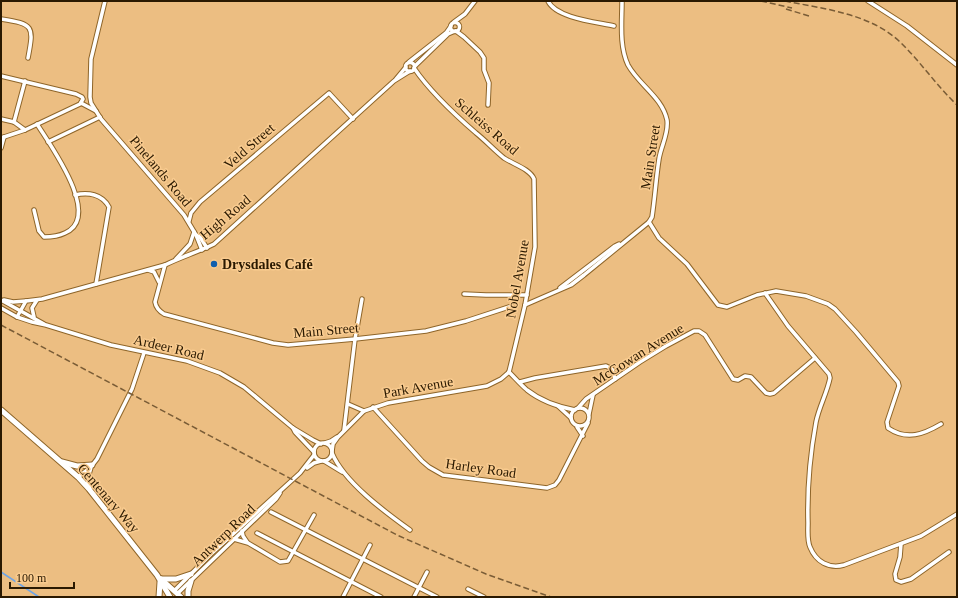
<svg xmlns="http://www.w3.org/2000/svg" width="958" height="598" viewBox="0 0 958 598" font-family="Georgia,serif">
<rect width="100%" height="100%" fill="#ecbe82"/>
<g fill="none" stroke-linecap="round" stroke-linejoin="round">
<path stroke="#70a5e5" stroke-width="1.5" d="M 1,572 L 39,597"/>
<g stroke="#8e6529" stroke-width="5.5">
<g id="minor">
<path d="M 105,1 L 91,59 L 90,97 L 91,103 L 101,119 L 184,215 L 196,235 L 202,250"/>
<path d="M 548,1 C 556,18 596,22 614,26"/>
<path d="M 868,1 L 907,26 L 957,65"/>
<path d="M 1,19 C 34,24 34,26 28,58"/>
<path d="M 454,22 L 465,14 L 475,1"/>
<circle cx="455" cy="27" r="4.5"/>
<path d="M 456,31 L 464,37 L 480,52 L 484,58 L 484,70 L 489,83 L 488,105"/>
<path d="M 409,62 L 446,33 L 451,26"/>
<circle cx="410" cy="67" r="4.5"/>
<path d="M 415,66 L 448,34 L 455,31"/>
<path d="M 414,68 C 431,93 454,114 476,133 C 486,141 494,150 504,158 C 513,164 530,169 534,179 L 535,247 L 525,305 L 509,372"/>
<path d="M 1,76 L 76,94 L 82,97 L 83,99 L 80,104 L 25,130 L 1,138"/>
<path d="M 396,79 L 406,67"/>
<path d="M 81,103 L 96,111"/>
<path d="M 1,119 L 14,122 L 25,130"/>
<path d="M 14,122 L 25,81"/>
<path d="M 48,142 L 100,117"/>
<path d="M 1,148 L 4,137"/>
<path d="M 75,195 C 88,192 102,194 109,207 L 96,284"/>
<path d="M 34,210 L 39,231 L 44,237 C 51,237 59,236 65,233 C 103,217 50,145 37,124"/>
<path d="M 189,221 L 191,213 L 200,202 L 329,93 L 353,119"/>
<path d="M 649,222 L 659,238 L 687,264 L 718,305 L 727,307 L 757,295 L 776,291 L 806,296 L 828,304 L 835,309 L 856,332 L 898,382 L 899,386 L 887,422 L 888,428 C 907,441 924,434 941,424"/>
<path d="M 196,235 L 200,237 L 207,248"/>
<path d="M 176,259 L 190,244 L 194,232"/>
<path d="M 165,265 L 155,302 C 156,308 159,311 164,314 L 273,343 L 288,345 L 355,339 L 426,331 L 466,321 L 512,306"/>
<path d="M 148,270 L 154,272 L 159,282"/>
<path d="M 560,288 L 615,246 L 619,244"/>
<path d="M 765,293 L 788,326 L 829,374 L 830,378 C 827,393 819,407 816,422 C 810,455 807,489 808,523 C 808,531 807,540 810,547 C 816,562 829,569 844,565 L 921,536 L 957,514"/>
<path d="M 464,294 L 486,295 L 527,295"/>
<path d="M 1,300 L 44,324"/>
<path d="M 4,300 L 13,302 L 26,301"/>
<path d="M 525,305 L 571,285 L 584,275 L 649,222 L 652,217 C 655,197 656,178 659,159 C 661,146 669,133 667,120 C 662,97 639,85 628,65 C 619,46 622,22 622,1"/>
<path d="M 1,308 L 17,317 L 32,322 L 46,325 L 111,345 L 187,361 L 220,373 L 244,387 L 293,428 L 313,440 L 321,444"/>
<path d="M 17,317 L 26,301 L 42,299 L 165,265 C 181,257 198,252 214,244 L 394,81 L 410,71"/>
<path d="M 34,317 L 32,308 L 37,300"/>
<path d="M 509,372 C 515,378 521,385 527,390 C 541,401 559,407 575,410"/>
<path d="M 520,382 L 535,378 L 606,366 L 612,369 L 615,379"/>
<path d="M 348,404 L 364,411"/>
<path d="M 558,406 L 571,418"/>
<path d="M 373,407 L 422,461 L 429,467 L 443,475 L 547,488 L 555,485 L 559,480 L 588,423"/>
<circle cx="580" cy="417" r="9"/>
<path d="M 578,408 L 586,399 L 640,362 L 666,346 L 694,331 L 699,331 L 705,335 L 733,379 L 738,380 L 745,376 L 751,377 L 766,393 L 770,394 L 774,393 L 815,358"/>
<path d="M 589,414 L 593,395"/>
<path d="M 577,427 L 583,436"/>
<path d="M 293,428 L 295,432 L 314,452"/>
<path d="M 344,430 L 355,339 L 362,299"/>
<path d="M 325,443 L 331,441 L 337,437"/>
<circle cx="323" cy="452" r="9"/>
<path d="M 332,451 L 333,444 L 338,437 L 364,411 L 388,403 L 487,386 L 501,379 L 509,372"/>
<path d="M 332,453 C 344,482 385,512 410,530"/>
<path d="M 324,461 L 342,472"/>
<path d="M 307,468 L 314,463 L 321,461"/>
<path d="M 78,477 L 90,468 L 97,459 L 132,389 L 144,353"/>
<path d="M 271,512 L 437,597"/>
<path d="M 242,531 L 243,536 L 247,542"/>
<path d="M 257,533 L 381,597"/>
<path d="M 234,539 L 248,543 L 280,562 L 288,561 L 314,515"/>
<path d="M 901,544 L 900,557 L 895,574 L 896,580 L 901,582 L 911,579 L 949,552"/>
<path d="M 468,589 L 484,597"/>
<path d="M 174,591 L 211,554 L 300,473 L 314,455"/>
<path d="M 177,594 L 276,499 L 280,493"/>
<path d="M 343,597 L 370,545"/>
<path d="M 414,597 L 427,572"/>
</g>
</g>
<g stroke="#8e6529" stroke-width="7">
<g id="secondary">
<path d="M 1,410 L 78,477 L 89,489 L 157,575 L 170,597"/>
<path d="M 62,462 L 77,466 L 92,465"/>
<path d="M 89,488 L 88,475 L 90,468"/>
<path d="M 161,579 L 181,597"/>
<path d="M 161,579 L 176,579 L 191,574"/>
<path d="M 159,597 L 160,582"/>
<path d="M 188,597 L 188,591 L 191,581"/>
</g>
</g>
<use href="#minor" stroke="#fff" stroke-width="3.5"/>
<use href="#secondary" stroke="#fff" stroke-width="5"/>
<g stroke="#795c36" stroke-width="1.5" stroke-dasharray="6 3" stroke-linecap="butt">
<path d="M 761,1 L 792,8"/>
<path d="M 785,1 C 824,9 868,13 899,41 C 920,61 936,85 957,105"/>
<path d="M 786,9 L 809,16"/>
<path d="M 1,325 L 397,535 L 486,574 L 551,597"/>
</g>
</g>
<circle fill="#0f5ead" stroke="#f9cb8f" stroke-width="1.5" cx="214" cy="264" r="4"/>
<g text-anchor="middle" stroke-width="3" stroke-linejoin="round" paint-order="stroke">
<g font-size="14" fill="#2a1901" stroke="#f9cb8f">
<text transform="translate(487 126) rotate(41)" y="5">Schleiss Road</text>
<text transform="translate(249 146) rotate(-41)" y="5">Veld Street</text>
<text transform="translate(650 157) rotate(-81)" y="5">Main Street</text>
<text transform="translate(161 171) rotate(50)" y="5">Pinelands Road</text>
<text transform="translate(225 217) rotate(-40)" y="5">High Road</text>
<text transform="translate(517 279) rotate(-80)" y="5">Nobel Avenue</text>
<text transform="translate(326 330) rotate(-5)" y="5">Main Street</text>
<text transform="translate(169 347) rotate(13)" y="5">Ardeer Road</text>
<text transform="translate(638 354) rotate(-32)" y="5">McGowan Avenue</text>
<text transform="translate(418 387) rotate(-10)" y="5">Park Avenue</text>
<text transform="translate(481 468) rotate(8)" y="5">Harley Road</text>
<text transform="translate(109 498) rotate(49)" y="5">Centenary Way</text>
<text transform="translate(223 535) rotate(-44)" y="5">Antwerp Road</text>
</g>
<g font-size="14" font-weight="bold" fill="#2a1901" stroke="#f9cb8f" text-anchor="start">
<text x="222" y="269">Drysdales Café</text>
</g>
</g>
<rect width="958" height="598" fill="none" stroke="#2a1901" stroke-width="4"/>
<path d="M10 582v6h64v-6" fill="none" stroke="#2a1901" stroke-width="2"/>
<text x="16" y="582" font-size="12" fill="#2a1901" stroke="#f9cb8f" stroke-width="3" paint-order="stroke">100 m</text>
</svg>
